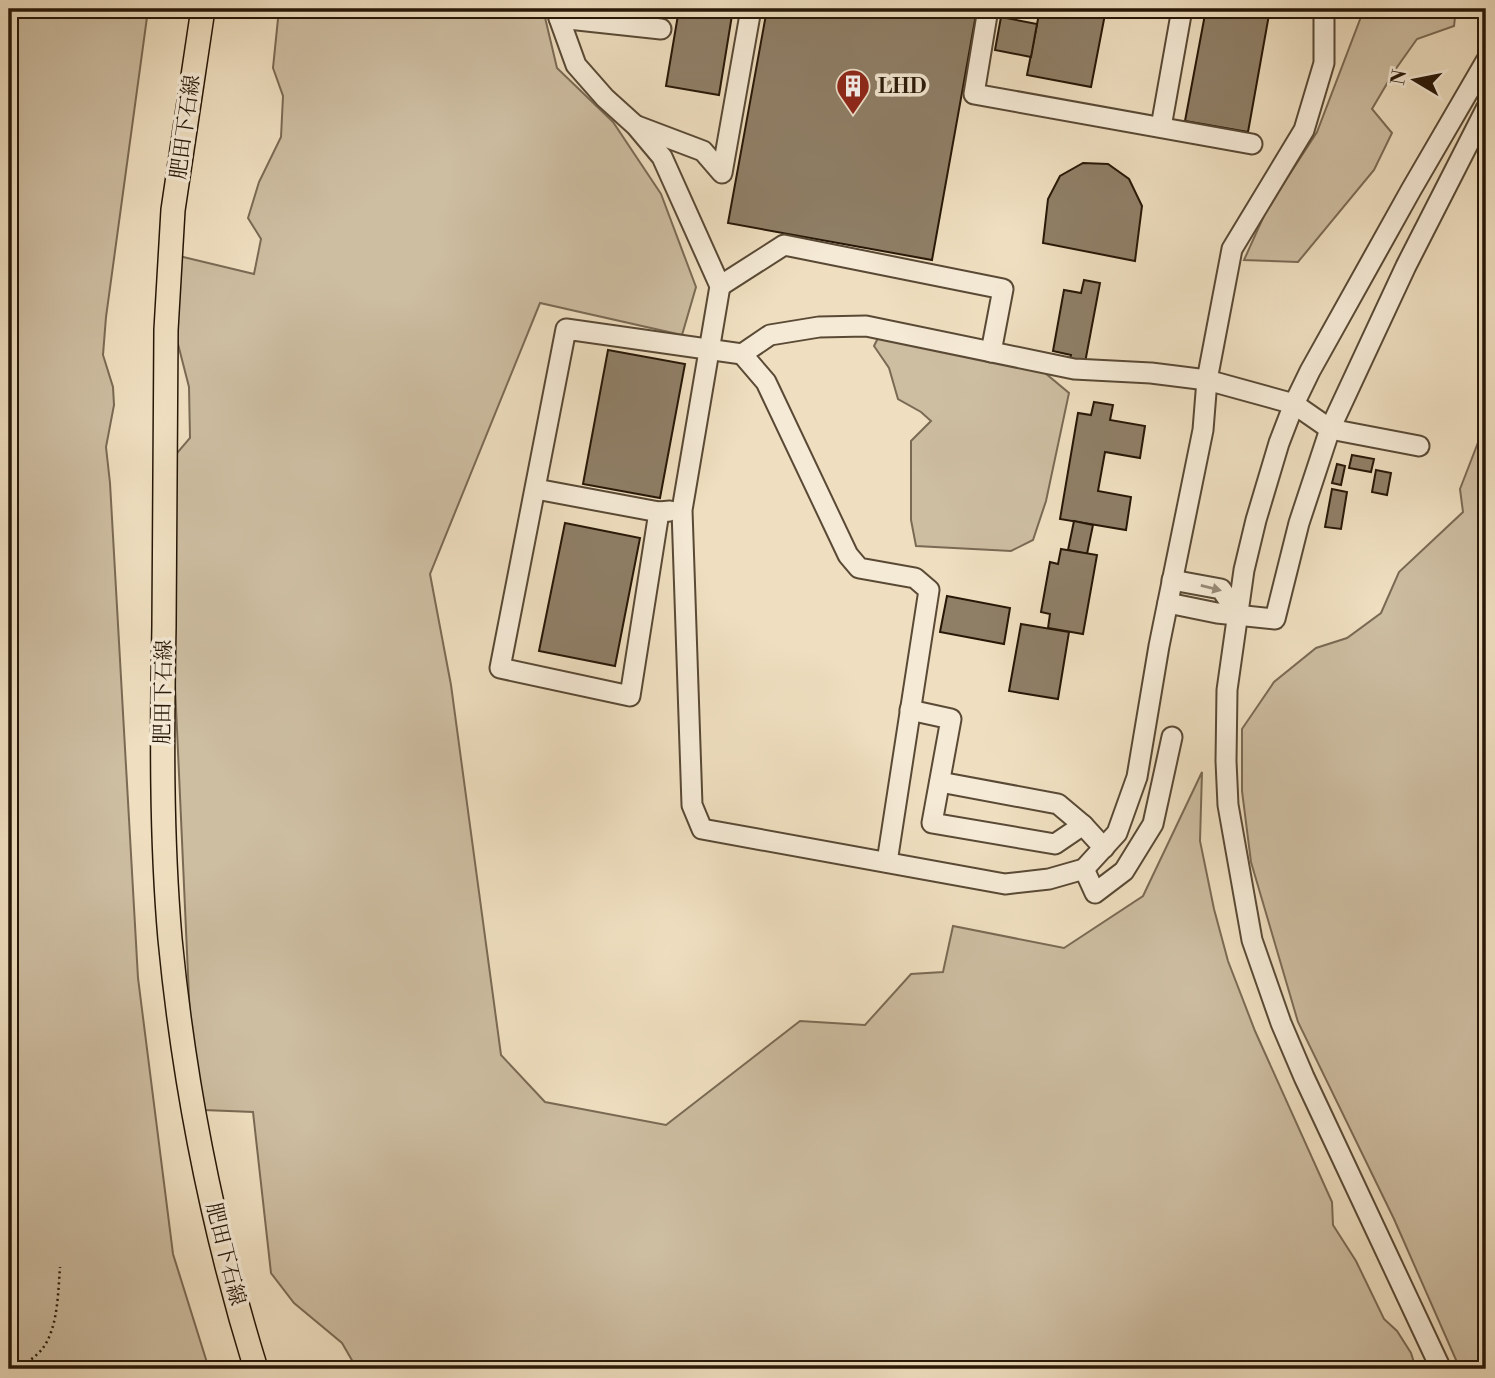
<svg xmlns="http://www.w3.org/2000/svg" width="1495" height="1378" viewBox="0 0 1495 1378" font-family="'Libre Bodoni','Noto Serif JP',serif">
<rect width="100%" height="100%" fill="#efdfc0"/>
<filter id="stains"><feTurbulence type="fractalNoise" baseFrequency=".00286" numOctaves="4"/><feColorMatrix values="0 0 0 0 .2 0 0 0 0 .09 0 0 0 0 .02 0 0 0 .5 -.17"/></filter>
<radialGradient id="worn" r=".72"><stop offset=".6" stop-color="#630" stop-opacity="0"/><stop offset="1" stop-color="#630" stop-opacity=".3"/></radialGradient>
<g fill="#cdbda1" stroke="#7a6a54" stroke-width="2">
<path d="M 9,9 L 148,10 L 106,317 L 103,355 L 113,387 L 114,405 L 106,447 L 110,483 L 138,978 L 173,1254 L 209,1369 L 9,1369 Z"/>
<path d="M 279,9 L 543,9 L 557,68 L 613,122 L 661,194 L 696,287 L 682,335 L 540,303 L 430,574 L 451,685 L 501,1055 L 545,1102 L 666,1125 L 800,1021 L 865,1025 L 911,974 L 943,972 L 953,926 L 1064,948 L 1143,896 L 1202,772 L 1200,841 L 1214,909 L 1228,961 L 1255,1031 L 1332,1202 L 1333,1225 L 1356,1261 L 1384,1319 L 1397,1331 L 1411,1353 L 1416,1369 L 357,1369 L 342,1343 L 294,1303 L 271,1273 L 253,1112 L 204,1110 L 190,1019 L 175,685 L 171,460 L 190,438 L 189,387 L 171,317 L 175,255 L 254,274 L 261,239 L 248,218 L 259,182 L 281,137 L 283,96 L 273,68 Z"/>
<path d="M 1364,9 L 1456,9 L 1454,26 L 1417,39 L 1395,70 L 1372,109 L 1392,133 L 1374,170 L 1298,262 L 1244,260 L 1267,209 L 1317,132 Z"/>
<path d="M 879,336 L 1045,373 L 1069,393 L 1046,501 L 1033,540 L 1011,551 L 916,546 L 911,520 L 911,441 L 931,421 L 921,412 L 898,399 L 889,368 L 874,346 Z"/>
<path d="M 1486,433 L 1486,1369 L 1460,1369 L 1394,1219 L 1298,1022 L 1251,862 L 1242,791 L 1242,729 L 1274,682 L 1316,648 L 1347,638 L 1381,613 L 1399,572 L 1463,512 L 1460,489 L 1479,440 Z"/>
</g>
<g fill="#8f7f67" stroke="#271707" stroke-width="2">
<path d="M 679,9 L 733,9 L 719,95 L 666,86 Z"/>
<path d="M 767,9 L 977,9 L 932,260 L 728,223 Z"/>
<path d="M 1040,9 L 1106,9 L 1091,87 L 1027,75 Z"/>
<path d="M 1206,9 L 1270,9 L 1248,132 L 1185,121 Z"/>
<path d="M 1001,17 L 1037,24 L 1031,57 L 995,50 Z"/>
<path d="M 1083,163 L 1108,164 L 1129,179 L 1142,206 L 1135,261 L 1043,243 L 1048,199 L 1060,176 Z"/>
<path d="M 1084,280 L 1100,283 L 1084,368 L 1068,365 L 1071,355 L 1053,351 L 1064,290 L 1081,293 Z"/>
<path d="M 608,350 L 685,364 L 660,498 L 583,484 Z"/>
<path d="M 1094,402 L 1113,405 L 1110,420 L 1145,426 L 1140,458 L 1105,452 L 1098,491 L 1131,497 L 1126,530 L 1060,519 L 1078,413 L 1091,415 Z"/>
<path d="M 1352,455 L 1374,459 L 1371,472 L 1349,468 Z"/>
<path d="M 1337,464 L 1345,466 L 1341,485 L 1332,483 Z"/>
<path d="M 1376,470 L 1391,473 L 1387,495 L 1372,492 Z"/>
<path d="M 1332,489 L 1347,492 L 1341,529 L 1325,527 Z"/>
<path d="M 1074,521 L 1093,525 L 1087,554 L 1068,550 Z"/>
<path d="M 565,523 L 640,538 L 615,666 L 539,651 Z"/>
<path d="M 1061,549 L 1097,555 L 1083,634 L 1048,628 L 1050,614 L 1041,612 L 1050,562 L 1058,564 Z"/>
<path d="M 947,596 L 1010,608 L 1004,644 L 940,632 Z"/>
<path d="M 1021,624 L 1069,632 L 1058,699 L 1009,691 Z"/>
</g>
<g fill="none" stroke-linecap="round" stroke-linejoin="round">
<g stroke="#594935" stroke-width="23">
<g id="minor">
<path d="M 559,9 L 559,18 L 576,65 L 605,98 L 636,126 L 662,157 L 720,286 L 682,510 L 692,805 L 702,829 L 1005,884 L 1049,879 L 1084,869 L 1117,833 L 1137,777 L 1159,646 L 1203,430 L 1207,380 L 1232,249 L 1304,130 L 1324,63 L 1324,9"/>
<path d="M 988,9 L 974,94 L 1252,144"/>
<path d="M 559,18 L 661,29"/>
<path d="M 637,126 L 703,151 L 722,173 L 751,9"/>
<path d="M 1161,127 L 1182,9"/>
<path d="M 720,286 L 784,245 L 1003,289 L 991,352"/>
<path d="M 742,354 L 766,382 L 848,555 L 859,568 L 915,578 L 929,590 L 887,862"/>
<path d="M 536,489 L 659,512 L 670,511"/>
<path d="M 659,512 L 630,696 L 500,668 L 566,329 L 742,354 L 770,335 L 819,327 L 866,326 L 1074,369 L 1151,373 L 1207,380 L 1294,404 L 1330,429 L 1419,446"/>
<path d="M 1172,580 L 1221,589 L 1238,614"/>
<path d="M 1168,603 L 1217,613 L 1275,619 L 1299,523 L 1330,429 L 1406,266 L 1486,109"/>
<path d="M 910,710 L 951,719 L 932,823 L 1055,844 L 1083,825 L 1104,848"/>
<path d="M 940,782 L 1058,804 L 1083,825"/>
<path d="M 1084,869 L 1095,893 L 1124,871 L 1153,824 L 1172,737"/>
<path d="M 1441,1369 L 1304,1077 L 1281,1023 L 1252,940 L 1228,805 L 1226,761 L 1227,690 L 1244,570 L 1256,520 L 1279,443 L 1294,404 L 1310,371 L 1411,190 L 1486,61"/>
</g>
</g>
<g stroke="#271707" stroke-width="26">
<path id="major" d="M 203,9 L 173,210 L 166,330 C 165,428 165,527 164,626 C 162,730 161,835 170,939 C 184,1084 213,1230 256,1369"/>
</g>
<path stroke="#271707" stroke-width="2.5" stroke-dasharray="2 3.5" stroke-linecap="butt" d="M 18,1369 C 26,1363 37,1356 43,1348 C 58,1327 58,1293 60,1267"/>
<use href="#minor" stroke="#f5ead6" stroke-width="19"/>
<use href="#major" stroke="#efdfc0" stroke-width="23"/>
</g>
<defs><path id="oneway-solid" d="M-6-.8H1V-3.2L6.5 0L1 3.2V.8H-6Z" transform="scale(1.75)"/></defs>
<use fill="#988b79" href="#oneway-solid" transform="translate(1211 588) rotate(14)"/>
<defs>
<g id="building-pin" transform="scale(1.75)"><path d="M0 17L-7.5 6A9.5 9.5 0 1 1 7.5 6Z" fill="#8f2418" stroke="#f5ead6"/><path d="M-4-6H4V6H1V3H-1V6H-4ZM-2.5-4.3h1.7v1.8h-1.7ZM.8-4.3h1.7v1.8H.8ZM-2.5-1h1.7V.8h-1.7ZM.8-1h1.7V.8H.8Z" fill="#fff"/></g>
</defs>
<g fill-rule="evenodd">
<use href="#building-pin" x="853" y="86"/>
</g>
<g text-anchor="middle" stroke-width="7" stroke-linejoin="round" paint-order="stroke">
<g font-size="21" font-weight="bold" fill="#271707" stroke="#f5ead6" text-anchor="start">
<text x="878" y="93">LHD</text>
</g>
<g font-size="21" fill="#271707" stroke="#f5ead6">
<text transform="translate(185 127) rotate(-82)" y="7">肥田下石線</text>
<text transform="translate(163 692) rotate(-89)" y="7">肥田下石線</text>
<text transform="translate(226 1254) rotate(76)" y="7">肥田下石線</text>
</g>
</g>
<rect width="1495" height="1378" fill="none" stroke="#efdfc0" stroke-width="35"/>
<rect x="10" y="10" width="1474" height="1357" fill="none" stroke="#271707" stroke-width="3.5"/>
<rect x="18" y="18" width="1460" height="1343" fill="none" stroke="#271707" stroke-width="2"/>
<g transform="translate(1415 80) rotate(280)" stroke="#f5ead6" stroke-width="5" paint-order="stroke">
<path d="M0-5L12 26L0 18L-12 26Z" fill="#271707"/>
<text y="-10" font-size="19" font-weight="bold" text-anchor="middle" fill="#271707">N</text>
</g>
<rect width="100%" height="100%" filter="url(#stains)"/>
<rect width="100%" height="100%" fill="url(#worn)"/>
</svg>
